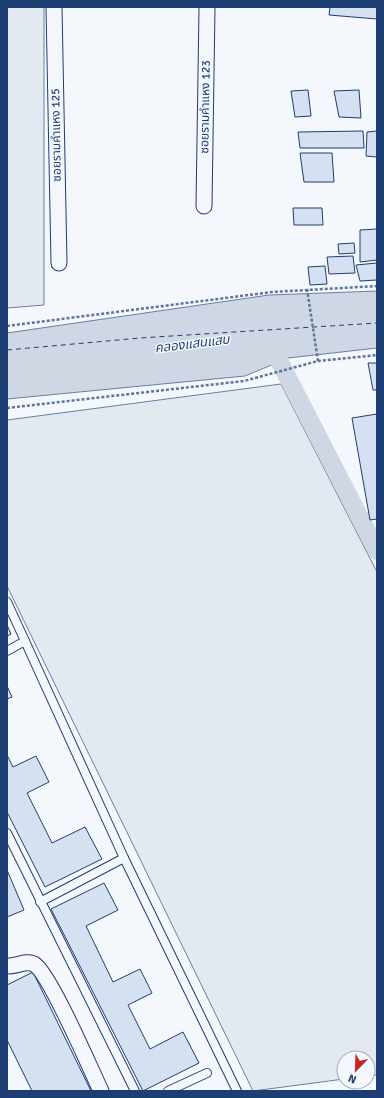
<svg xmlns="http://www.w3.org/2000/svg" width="384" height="1098" viewBox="0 0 384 1098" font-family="Signika,'Noto Sans Thai',sans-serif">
<rect width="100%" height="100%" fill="#f4f7fb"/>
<g fill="#e3e9f0" stroke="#687fa3">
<path d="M 7,7 L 44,7 L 44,305 L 7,308 Z"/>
<path d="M 281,384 L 377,572 L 377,1075 L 368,1076 L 368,1058 L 344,1058 L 344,1079 L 253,1091 L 7,586 L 7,420 Z"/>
</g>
<path fill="#cfd7e4" stroke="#687fa3" d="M 377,291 L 377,348 L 288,358 L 245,376 L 7,399 L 7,333 L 269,295 Z"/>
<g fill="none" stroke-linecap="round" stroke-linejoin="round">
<path stroke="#cfd7e4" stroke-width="18" d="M 268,339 L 377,551"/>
<path stroke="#1d3f73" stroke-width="1" stroke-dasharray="5 4" stroke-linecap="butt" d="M 7,350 L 140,338 L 377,323"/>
</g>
<g fill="#d5e0f0" stroke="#1d3f73">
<path d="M 330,7 L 377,7 L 377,19 L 329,15 Z"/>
<path d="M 308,90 L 311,116 L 295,117 L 291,91 Z"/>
<path d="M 359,90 L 361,118 L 339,117 L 334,91 Z"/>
<path d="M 363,131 L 364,148 L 300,148 L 298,132 Z"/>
<path d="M 377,131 L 377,157 L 366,156 L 367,132 Z"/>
<path d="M 300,153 L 332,153 L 334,182 L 304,182 Z"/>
<path d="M 293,208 L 322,208 L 323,225 L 294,225 Z"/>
<path d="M 377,229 L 377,260 L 360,262 L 360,230 Z"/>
<path d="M 354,243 L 355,253 L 339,254 L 338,244 Z"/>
<path d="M 353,256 L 355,273 L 329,274 L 327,257 Z"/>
<path d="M 377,263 L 377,280 L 360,281 L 356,265 Z"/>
<path d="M 325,266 L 327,284 L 310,285 L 308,267 Z"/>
<path d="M 368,363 L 377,363 L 377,390 L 373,390 Z"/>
<path d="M 377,414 L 377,519 L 370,520 L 352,418 Z"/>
<path d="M 7,625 L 11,634 L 7,636 Z"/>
<path d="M 7,686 L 12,697 L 7,699 Z"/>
<path d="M 7,755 L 13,767 L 36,756 L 49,782 L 27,793 L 52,843 L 85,827 L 102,859 L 45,887 L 7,812 Z"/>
<path d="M 7,870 L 24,910 L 7,917 Z"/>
<path d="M 104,883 L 118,910 L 86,926 L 113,982 L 140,969 L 152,993 L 128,1005 L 150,1049 L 183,1032 L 199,1063 L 143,1091 L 51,909 Z"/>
<path d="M 33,972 L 91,1091 L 32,1091 L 7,1040 L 7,985 Z"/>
</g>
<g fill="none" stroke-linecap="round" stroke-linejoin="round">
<g stroke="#1d3f73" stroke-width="10">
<g id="lane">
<path d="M 7,602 L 25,641"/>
<path d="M 7,651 L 25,641 L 124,858 L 237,1091"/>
<path d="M 7,833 L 135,1091"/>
<path d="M 40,902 L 124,858"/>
<path d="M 168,1091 L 207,1073"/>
</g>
</g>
<g stroke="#1d3f73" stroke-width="17">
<g id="street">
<path d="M 54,7 L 59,263"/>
<path d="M 204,206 L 207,7"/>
<path d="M 7,966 C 15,967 26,960 34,964 C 49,972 91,1070 101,1091"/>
</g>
</g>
<g stroke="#5e769c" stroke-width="2.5" stroke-dasharray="3 2" stroke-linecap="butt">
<path d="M 307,289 L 318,361"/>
<path d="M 7,326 L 272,292 L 377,286"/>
<path d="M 7,408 L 244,381 L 318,361 L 377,355"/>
</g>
<use href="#lane" stroke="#f4f7fb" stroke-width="8"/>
<use href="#street" stroke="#f4f7fb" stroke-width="15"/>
</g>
<g text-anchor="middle" stroke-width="3" stroke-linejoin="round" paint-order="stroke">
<g font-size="12" fill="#1d3f73" stroke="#f4f7fb">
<text transform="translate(205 107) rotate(-89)" y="4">ซอยรามคำแหง 123</text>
<text transform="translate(56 135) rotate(-91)" y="4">ซอยรามคำแหง 125</text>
</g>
<g font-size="13" font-style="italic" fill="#1d3f73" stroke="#f4f7fb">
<text transform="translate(192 343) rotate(-7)" y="5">คลองแสนแสบ</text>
</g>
</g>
<rect width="384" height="1098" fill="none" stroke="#1d3f73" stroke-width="16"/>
<g transform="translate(356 1070) rotate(203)"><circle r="19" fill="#f4f7fb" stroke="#9eadc5"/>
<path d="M0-3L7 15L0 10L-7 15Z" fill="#c62828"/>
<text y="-6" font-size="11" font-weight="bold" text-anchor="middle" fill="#1d3f73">N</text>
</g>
</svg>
